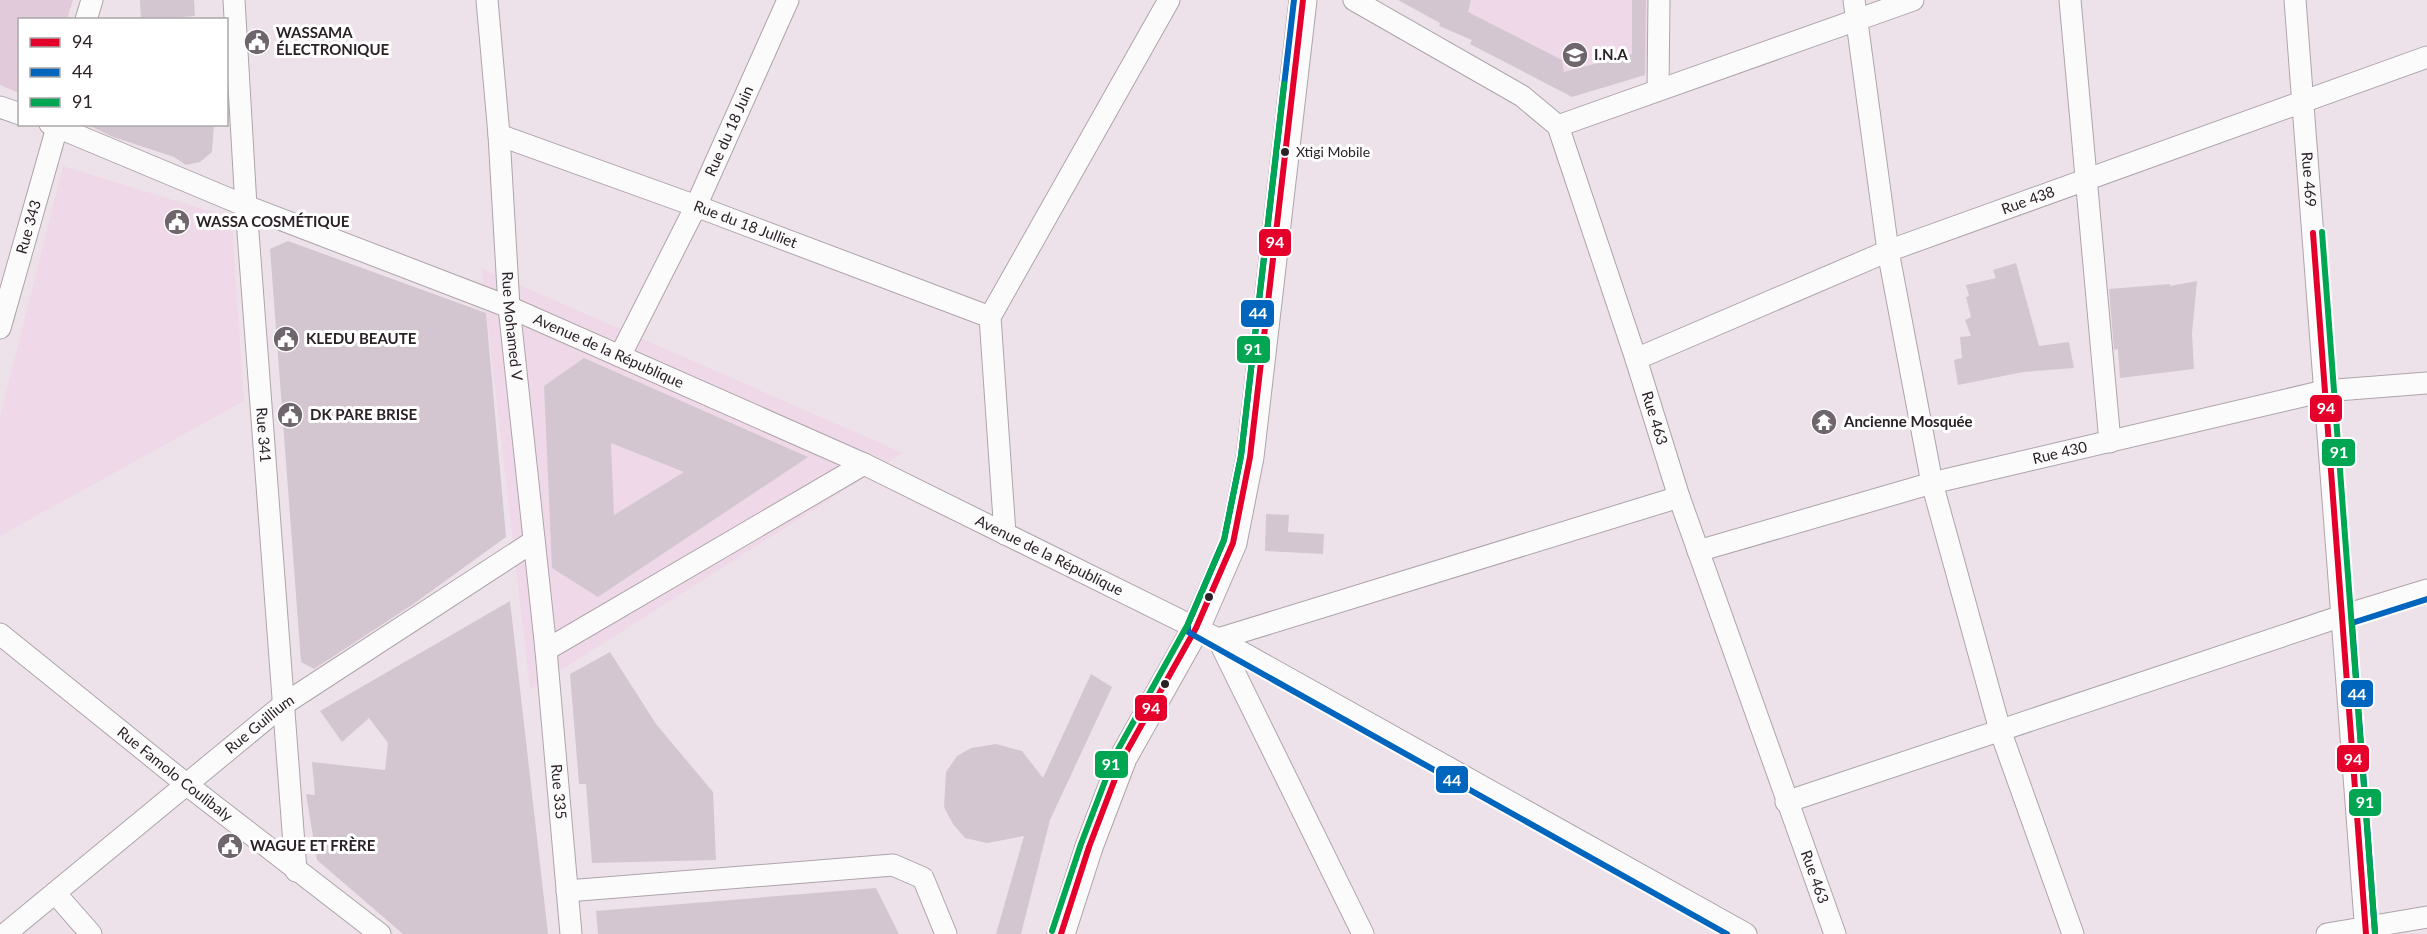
<svg xmlns="http://www.w3.org/2000/svg" width="2427" height="934" viewBox="0 0 2427 934" font-family="Lato,sans-serif">
<rect width="100%" height="100%" fill="#eee2ea"/>
<g fill="#efd9e8">
<path d="M 1398,0 L 1652,0 L 1652,71 L 1571,96 Z"/>
<path d="M 63,166 L 232,218 L 244,401 L 0,536 L 0,416 Z"/>
<path d="M 481,268 L 903,453 L 530,690 Z"/>
</g>
<path fill="#e1cbda" d="M 0,0 L 73,0 L 67,19 L 20,20 L 19,93 L 0,85 Z"/>
<g fill="#d4c6d0" fill-rule="evenodd">
<path d="M 140,0 L 194,0 L 195,16 L 141,20 Z"/>
<path d="M 1398,0 L 1471,0 L 1468,12 L 1562,60 L 1564,72 L 1632,54 L 1632,0 L 1646,0 L 1645,75 L 1572,97 L 1470,44 L 1472,40 L 1439,26 L 1440,23 Z"/>
<path d="M 86,124 L 214,124 L 212,152 L 200,162 L 186,165 L 174,157 L 113,137 Z"/>
<path d="M 288,241 L 486,313 L 506,537 L 412,605 L 314,669 L 301,662 L 270,249 Z"/>
<path d="M 2016,263 L 2039,346 L 2069,342 L 2074,368 L 2023,372 L 1958,385 L 1954,360 L 1962,358 L 1960,337 L 1971,336 L 1965,320 L 1971,317 L 1966,297 L 1969,296 L 1966,285 L 1996,278 L 1993,270 Z"/>
<path d="M 2197,281 L 2192,333 L 2194,369 L 2120,378 L 2118,349 L 2114,350 L 2109,289 L 2170,284 L 2170,286 Z"/>
<path d="M 584,358 L 808,457 L 598,597 L 552,568 L 544,386 ZM 611,443 L 684,472 L 614,515 Z"/>
<path d="M 1266,514 L 1289,515 L 1288,532 L 1324,534 L 1323,554 L 1265,551 Z"/>
<path d="M 510,601 L 548,934 L 403,934 L 317,860 L 306,794 L 315,795 L 312,762 L 385,770 L 388,743 L 369,718 L 342,742 L 320,711 Z"/>
<path d="M 610,652 L 656,724 L 713,792 L 716,860 L 592,863 L 586,784 L 579,784 L 570,674 Z"/>
<path d="M 1091,674 L 1112,687 L 1050,820 L 1021,934 L 996,934 L 1024,836 L 987,843 L 965,838 L 953,824 L 944,807 L 946,772 L 957,756 L 971,748 L 996,744 L 1022,751 L 1043,778 Z"/>
<path d="M 876,888 L 899,934 L 598,934 L 596,911 Z"/>
</g>
<g fill="none" stroke-linecap="round" stroke-linejoin="round">
<g stroke="#ada4aa" stroke-width="23">
<g id="minor">
<path id="s1" d="M 234,0 L 246,206 L 296,871"/>
<path id="s2" d="M 487,0 L 499,135 L 509,307 L 546,650 L 571,934"/>
<path id="s3" d="M 1354,0 L 1522,96 L 1558,126 L 1636,359 L 1679,497 L 1835,934"/>
<path d="M 1854,0 L 1888,251 L 1932,483 L 2000,730 L 2073,934"/>
<path d="M 2070,0 L 2110,442"/>
<path id="s4" d="M 2295,0 L 2366,934"/>
<path d="M 86,20 L 92,0"/>
<path d="M 1658,90 L 1659,0"/>
<path d="M 0,107 L 20,114"/>
<path id="s5" d="M 50,124 L 246,206 L 509,307 L 864,464 L 1218,639 L 1746,934"/>
<path d="M 1558,126 L 1913,0"/>
<path id="s6" d="M 499,135 L 696,206 L 990,317"/>
<path id="s7" d="M 0,328 L 58,124"/>
<path id="s8" d="M 620,356 L 696,206 L 788,0"/>
<path id="s9" d="M 1636,359 L 1888,251 L 2427,57"/>
<path d="M 1005,534 L 990,317 L 1169,0"/>
<path id="s10" d="M 1698,551 L 1932,483 L 2324,391 L 2427,383"/>
<path id="s11" d="M 0,634 L 186,784 L 380,934"/>
<path d="M 1218,639 L 1679,497"/>
<path d="M 1218,639 L 1363,934"/>
<path d="M 546,650 L 864,464"/>
<path d="M 1786,802 L 2342,616 L 2427,590"/>
<path d="M 567,891 L 893,865 L 923,878 L 946,934"/>
<path d="M 55,893 L 91,934"/>
<path id="s12" d="M 5,934 L 284,704 L 534,541"/>
<path d="M 2327,934 L 2427,917"/>
</g>
</g>
<g stroke="#ada4aa" stroke-width="29">
<path id="major" d="M 1061,934 L 1089,847 L 1123,758 L 1196,628 L 1233,543 L 1250,457 L 1303,0"/>
</g>
<use href="#minor" stroke="#fcfbfc" stroke-width="21"/>
<use href="#major" stroke="#fcfbfc" stroke-width="27"/>
<g stroke="#fff" stroke-width="10">
<g id="bus-1">
<path d="M 2313,233 L 2366,934"/>
<path d="M 1061,934 L 1089,847 L 1123,758 L 1196,628 L 1233,543 L 1250,457 L 1303,0"/>
</g>
</g>
<g stroke="#fff" stroke-width="10">
<g id="bus-2">
<path d="M 1294,0 L 1241,456 L 1224,540 L 1188,624 L 1188,632 L 1727,934"/>
<path d="M 2375,933 L 2352,623 L 2427,599"/>
</g>
</g>
<g stroke="#fff" stroke-width="10">
<g id="bus-3">
<path d="M 2322,232 L 2375,933"/>
<path d="M 1052,931 L 1081,844 L 1115,755 L 1188,624 L 1224,540 L 1241,456 L 1284,84"/>
</g>
</g>
<use href="#bus-1" stroke="#e4002b" stroke-width="6"/>
<use href="#bus-2" stroke="#0065bd" stroke-width="6"/>
<use href="#bus-3" stroke="#00a651" stroke-width="6"/>
</g>
<defs>
<g id="civic-disc" transform="scale(1.35)"><circle r="9.5" fill="#6f656c" stroke="#fff"/><path d="M-.6-6.5H3V-4.5H.6V-3L4-1V1h2V6H-6V1h2V-1L-.6-3ZM-1.2 2.5V6h2.4V2.5Z" fill="#fff"/></g>
<g id="school-disc" transform="scale(1.35)"><circle r="9.5" fill="#6f656c" stroke="#fff"/><path d="M0-5L7-2L0 1L-7-2ZM-4 1L0 2.5L4 1V4Q0 6-4 4Z" fill="#fff"/></g>
<g id="temple-disc" transform="scale(1.35)"><circle r="9.5" fill="#6f656c" stroke="#fff"/><path d="M0-6L5-2H3V0L6.5 2.5H4V6H1.5V3h-3V6H-4V2.5H-6.5L-3 0V-2H-5Z" fill="#fff"/></g>
</defs>
<g fill-rule="evenodd">
<use href="#civic-disc" x="257" y="42"/>
<use href="#school-disc" x="1575" y="55"/>
<use href="#civic-disc" x="177" y="222"/>
<use href="#civic-disc" x="286" y="339"/>
<use href="#civic-disc" x="290" y="415"/>
<use href="#temple-disc" x="1824" y="422"/>
<use href="#civic-disc" x="230" y="846"/>
</g>
<g fill="#2b2228" stroke="#fff" stroke-width="2">
<circle cx="1285" cy="152" r="5"/>
<circle cx="1209" cy="597" r="5"/>
<circle cx="1165" cy="684" r="5"/>
</g>
<g text-anchor="middle" stroke-width="6" stroke-linejoin="round" paint-order="stroke">
<g font-size="14" fill="#2b2228" stroke="#fff" text-anchor="start">
<text x="1296" y="157">Xtigi Mobile</text>
</g>
<g font-size="15" font-weight="bold" fill="#2b2228" stroke="#fff" text-anchor="start">
<text x="276" y="38">WASSAMA<tspan x="276" dy="17">ÉLECTRONIQUE</tspan></text>
<text x="1594" y="60">I.N.A</text>
<text x="196" y="227">WASSA COSMÉTIQUE</text>
<text x="306" y="344">KLEDU BEAUTE</text>
<text x="310" y="420">DK PARE BRISE</text>
<text x="1844" y="427">Ancienne Mosquée</text>
<text x="250" y="851">WAGUE ET FRÈRE</text>
</g>
<g font-size="15" fill="#2b2228" stroke="#fff">
<text dy="5" stroke="none"><textPath href="#s8" startOffset="250">Rue du 18 Juin</textPath></text>
<text dy="5" stroke="none"><textPath href="#s4" startOffset="180">Rue 469</textPath></text>
<text dy="5" stroke="none"><textPath href="#s9" startOffset="423">Rue 438</textPath></text>
<text dy="5" stroke="none"><textPath href="#s6" startOffset="262">Rue du 18 Julliet</textPath></text>
<text dy="5" stroke="none"><textPath href="#s7" startOffset="105">Rue 343</textPath></text>
<text dy="5" stroke="none"><textPath href="#s2" startOffset="327">Rue Mohamed V</textPath></text>
<text dy="5" stroke="none"><textPath href="#s5" startOffset="603">Avenue de la République</textPath></text>
<text dy="5" stroke="none"><textPath href="#s3" startOffset="548">Rue 463</textPath></text>
<text dy="5" stroke="none"><textPath href="#s1" startOffset="436">Rue 341</textPath></text>
<text dy="5" stroke="none"><textPath href="#s10" startOffset="375">Rue 430</textPath></text>
<text dy="5" stroke="none"><textPath href="#s5" startOffset="1089">Avenue de la République</textPath></text>
<text dy="5" stroke="none"><textPath href="#s12" startOffset="330">Rue Guillium</textPath></text>
<text dy="5" stroke="none"><textPath href="#s11" startOffset="224">Rue Famolo Coulibaly</textPath></text>
<text dy="5" stroke="none"><textPath href="#s2" startOffset="795">Rue 335</textPath></text>
<text dy="5" stroke="none"><textPath href="#s3" startOffset="1034">Rue 463</textPath></text>
</g>
</g>
<g stroke="#fff" stroke-width="2">
<rect x="1258" y="228" width="34" height="29" rx="6" fill="#e4002b"/>
<rect x="1240" y="299" width="35" height="29" rx="6" fill="#0065bd"/>
<rect x="1236" y="335" width="35" height="29" rx="6" fill="#00a651"/>
<rect x="2309" y="394" width="34" height="29" rx="6" fill="#e4002b"/>
<rect x="2321" y="438" width="35" height="29" rx="6" fill="#00a651"/>
<rect x="2340" y="679" width="34" height="29" rx="6" fill="#0065bd"/>
<rect x="1134" y="694" width="34" height="28" rx="6" fill="#e4002b"/>
<rect x="2336" y="744" width="34" height="29" rx="6" fill="#e4002b"/>
<rect x="1094" y="750" width="35" height="29" rx="6" fill="#00a651"/>
<rect x="1435" y="765" width="34" height="29" rx="6" fill="#0065bd"/>
<rect x="2348" y="788" width="34" height="29" rx="6" fill="#00a651"/>
</g>
<g font-size="16" text-anchor="middle" font-weight="bold" fill="#fff">
<text x="1275" y="248">94</text>
<text x="1258" y="319">44</text>
<text x="1253" y="355">91</text>
<text x="2326" y="414">94</text>
<text x="2339" y="458">91</text>
<text x="2357" y="700">44</text>
<text x="1151" y="714">94</text>
<text x="2353" y="765">94</text>
<text x="1111" y="770">91</text>
<text x="1452" y="786">44</text>
<text x="2365" y="808">91</text>
</g>
<rect x="18" y="18" width="210" height="108" fill="#ffffff" stroke="#aaa7a9" stroke-width="1.5"/>
<rect x="30" y="38" width="30" height="9" fill="#e4002b" stroke="#aaa7a9" stroke-width="1.5"/>
<text x="72" y="48" font-size="18" fill="#2b2228">94</text>
<rect x="30" y="68" width="30" height="9" fill="#0065bd" stroke="#aaa7a9" stroke-width="1.5"/>
<text x="72" y="78" font-size="18" fill="#2b2228">44</text>
<rect x="30" y="98" width="30" height="9" fill="#00a651" stroke="#aaa7a9" stroke-width="1.5"/>
<text x="72" y="108" font-size="18" fill="#2b2228">91</text>
</svg>
